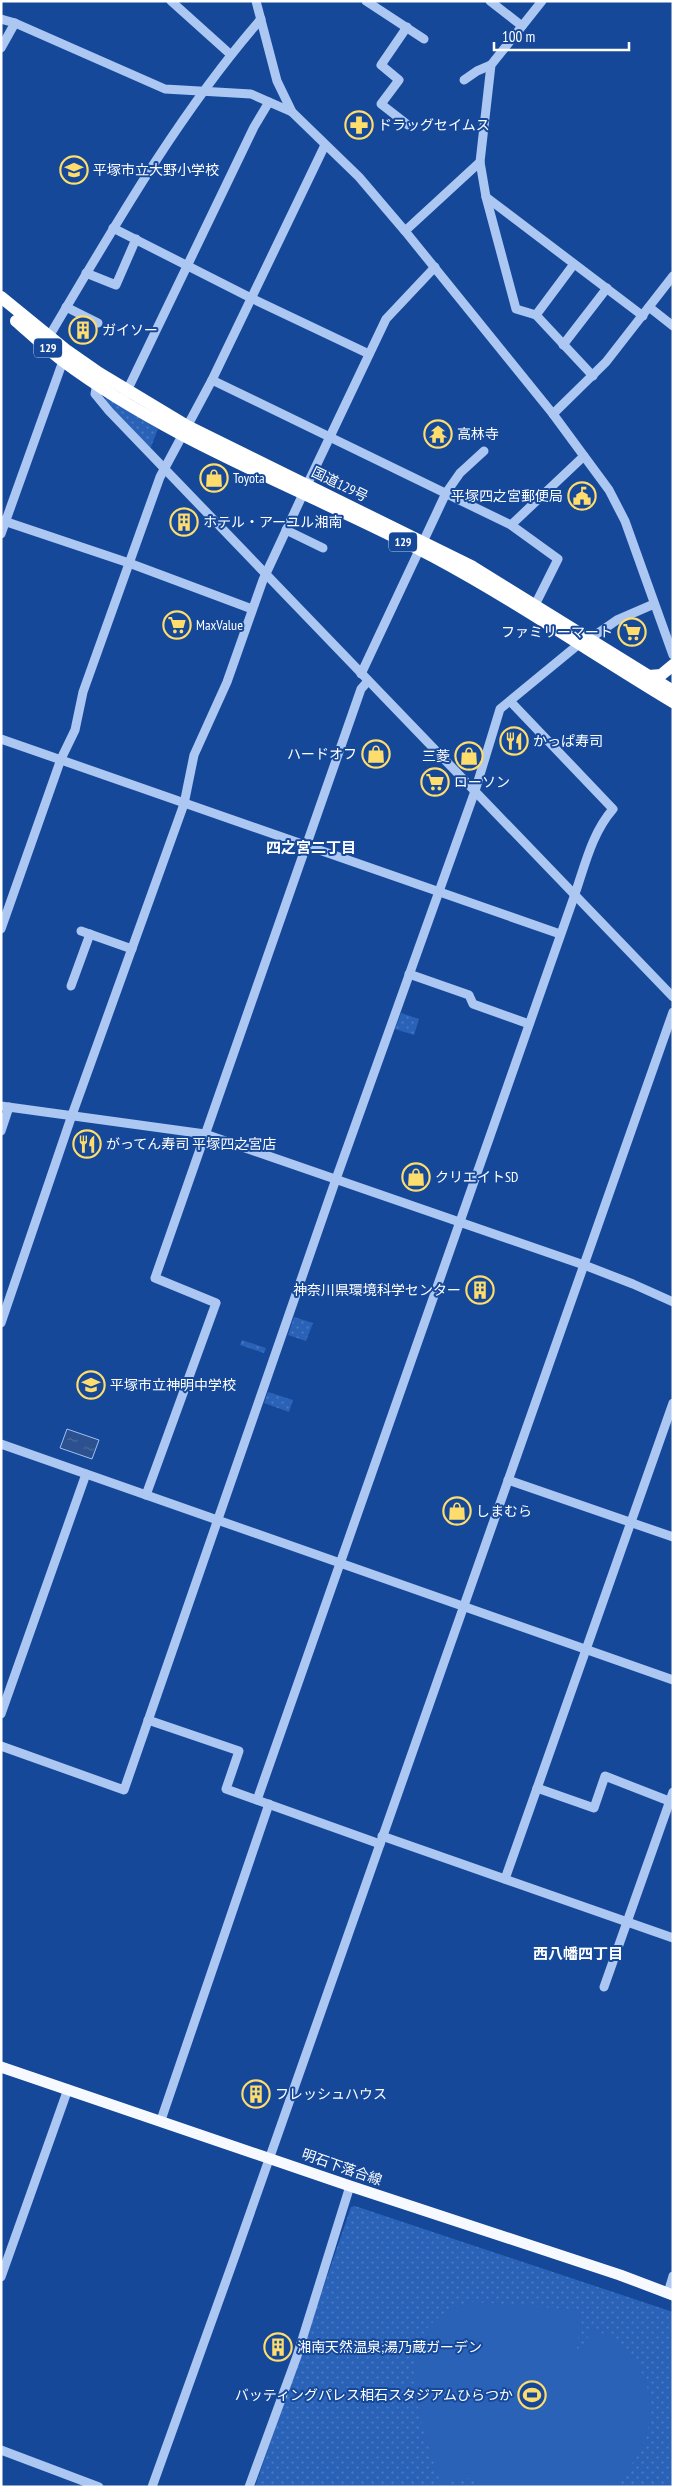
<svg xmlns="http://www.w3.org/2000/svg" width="674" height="2488" viewBox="0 0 674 2488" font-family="'PT Sans Narrow','Noto Sans JP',sans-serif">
<defs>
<pattern id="grass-dots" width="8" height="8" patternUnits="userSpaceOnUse" patternTransform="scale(1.25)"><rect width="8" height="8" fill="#2a62b8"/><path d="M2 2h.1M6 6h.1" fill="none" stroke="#4a7ac3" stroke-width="1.8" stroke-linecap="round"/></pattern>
<pattern id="water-ripples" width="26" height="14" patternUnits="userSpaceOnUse" patternTransform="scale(1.25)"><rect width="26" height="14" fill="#2d518e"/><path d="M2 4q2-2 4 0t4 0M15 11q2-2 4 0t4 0" fill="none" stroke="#4c6b9f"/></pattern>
</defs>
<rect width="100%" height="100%" fill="#16489a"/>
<g fill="url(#grass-dots)">
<path d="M 108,398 L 158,429 L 150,449 L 105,402 L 104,399 Z"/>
<path d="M 401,1013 L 419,1019 L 414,1035 L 395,1029 Z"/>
<path d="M 294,1317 L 313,1323 L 306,1341 L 288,1335 Z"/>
<path d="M 242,1340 L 266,1348 L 264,1353 L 240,1345 Z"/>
<path d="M 268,1392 L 293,1400 L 289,1412 L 264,1403 Z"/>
<path d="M 355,2206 L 673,2312 L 673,2487 L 255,2487 L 351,2207 Z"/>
</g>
<path fill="#2a62b8" d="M 472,2302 L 580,2310 L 577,2349 L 582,2350 L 592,2328 C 642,2350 664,2397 641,2449 C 635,2462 623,2475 614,2487 L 469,2487 L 477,2482 L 476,2476 L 441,2485 C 423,2421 378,2327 472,2302 Z"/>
<path fill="url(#water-ripples)" stroke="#9ec1f5" d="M 67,1429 L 99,1440 L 92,1459 L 60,1448 Z"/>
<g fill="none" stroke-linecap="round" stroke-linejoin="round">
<g stroke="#abc7f2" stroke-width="9">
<path d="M 171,1 L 230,54"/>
<path d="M 256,1 L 277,81 L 292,112 L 359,177 L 405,231 L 553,414 L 609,490 L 625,521 L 673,655"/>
<path d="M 366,1 L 424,39"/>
<path d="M 490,1 L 522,26"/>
<path d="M 542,1 L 491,65 L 480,162 L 486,197 L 516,309 L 536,315 L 593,376"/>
<path d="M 1,19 L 15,23 L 165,89 L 251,94 L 292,112"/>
<path d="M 407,27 L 381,65 L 399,80 L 381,104 L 408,125"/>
<path d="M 1,48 L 15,23"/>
<path d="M 464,80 L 477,71 L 491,65"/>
<path d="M 486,197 L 643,316"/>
<path d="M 113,228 L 251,298 L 369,354"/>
<path d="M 405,231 L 480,162"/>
<path d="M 86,273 L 116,285 L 136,239"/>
<path d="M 66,307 L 98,323"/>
<path d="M 649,307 L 673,326"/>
<path d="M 536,315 L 574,264"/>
<path d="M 47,340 C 111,232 178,114 261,19"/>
<path d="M 563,345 L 607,288"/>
<path d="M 212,380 L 511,525 L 558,559 L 535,605"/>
<path d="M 97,383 L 95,394 L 109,411 L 673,997"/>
<path d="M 125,395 L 254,127 L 269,102"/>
<path d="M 553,414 L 606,362 L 673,276"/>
<path d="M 307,485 L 386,319 L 435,267"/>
<path d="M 1,520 L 129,563 L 252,609"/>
<path d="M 511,525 L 584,456"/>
<path d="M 286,530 L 323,548"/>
<path d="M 1,534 L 63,361"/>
<path d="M 591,638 L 617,620 L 654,604"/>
<path d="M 361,674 L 446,493 L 460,473 L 484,451"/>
<path d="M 1,739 L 560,934"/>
<path d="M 1,929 L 61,759 L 75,730 L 83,692 L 160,477 L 212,380 L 325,145"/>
<path d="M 81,931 L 132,949"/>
<path d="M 409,974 L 469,995 L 473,1004 L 529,1024"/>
<path d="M 71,986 L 90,934"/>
<path d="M 1,1106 L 205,1134 L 584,1265 L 633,1284 L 673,1302"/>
<path d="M 1,1131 L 9,1107"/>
<path d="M 1,1323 L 72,1115 L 184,804 L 194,755 L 227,682 L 263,580 L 303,494"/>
<path d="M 1,1444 L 673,1680"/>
<path d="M 508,1480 L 673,1537"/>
<path d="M 146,1495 L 216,1303 L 155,1278 L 361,689 L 368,681"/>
<path d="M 1,1714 L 86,1474"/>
<path d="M 148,1720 L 239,1751 L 226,1789 L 380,1844"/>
<path d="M 1,1746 L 124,1790 L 336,1179 L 475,791 L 500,709 L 579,644"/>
<path d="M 537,1788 L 594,1808 L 605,1776 L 669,1801"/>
<path d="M 257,1800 L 575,894 C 585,865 592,833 613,809 L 510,701"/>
<path d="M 382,1836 L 673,1938"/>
<path d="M 505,1879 L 673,1403"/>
<path d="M 604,1987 L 673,1792"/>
<path d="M 161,2120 L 269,1804"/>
<path d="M 1,2277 L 68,2089"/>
<path d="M 668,2293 L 673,2276"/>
<path d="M 1,2450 L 99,2487"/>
<path d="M 152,2487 L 235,2256 L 673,1012"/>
<path d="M 249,2487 L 297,2356 L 350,2186"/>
</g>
<path stroke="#f6f9ff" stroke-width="11" d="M 1,2067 L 350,2186 L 620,2275 L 673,2295"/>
<g stroke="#fff" stroke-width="12">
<path d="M 1,297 L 66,350 L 99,373 L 187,426 L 473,567 L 673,691"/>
<path d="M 16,321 C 32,335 47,349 63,361 C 174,444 313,493 434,557 C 516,601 593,654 673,702"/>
<path d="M 649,676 L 661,675 L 673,665"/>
</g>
</g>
<defs>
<g id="pharmacy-ring" transform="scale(1.4375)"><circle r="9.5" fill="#16489a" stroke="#ffdd6c" stroke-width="1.5"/><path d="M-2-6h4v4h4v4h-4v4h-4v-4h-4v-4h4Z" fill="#ffdd6c"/></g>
<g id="school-ring" transform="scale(1.4375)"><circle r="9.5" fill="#16489a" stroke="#ffdd6c" stroke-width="1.5"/><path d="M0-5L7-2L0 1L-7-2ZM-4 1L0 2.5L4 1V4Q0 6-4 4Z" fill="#ffdd6c"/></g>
<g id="building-ring" transform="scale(1.4375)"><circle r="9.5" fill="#16489a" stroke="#ffdd6c" stroke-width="1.5"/><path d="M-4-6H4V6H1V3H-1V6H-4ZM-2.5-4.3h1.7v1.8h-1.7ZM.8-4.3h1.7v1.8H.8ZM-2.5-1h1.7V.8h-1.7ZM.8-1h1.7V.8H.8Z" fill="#ffdd6c"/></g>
<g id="temple-ring" transform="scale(1.4375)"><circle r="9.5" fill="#16489a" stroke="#ffdd6c" stroke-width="1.5"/><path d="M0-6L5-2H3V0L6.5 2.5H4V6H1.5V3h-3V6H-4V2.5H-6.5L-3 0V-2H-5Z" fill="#ffdd6c"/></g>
<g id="shop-ring" transform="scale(1.4375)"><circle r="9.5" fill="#16489a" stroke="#ffdd6c" stroke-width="1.5"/><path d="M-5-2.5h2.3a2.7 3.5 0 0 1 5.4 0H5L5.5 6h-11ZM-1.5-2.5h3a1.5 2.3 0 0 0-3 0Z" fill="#ffdd6c"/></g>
<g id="civic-ring" transform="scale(1.4375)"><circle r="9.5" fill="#16489a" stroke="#ffdd6c" stroke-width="1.5"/><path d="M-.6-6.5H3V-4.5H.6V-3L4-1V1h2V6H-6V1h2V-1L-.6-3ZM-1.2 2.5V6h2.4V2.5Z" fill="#ffdd6c"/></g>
<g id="supermarket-ring" transform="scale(1.4375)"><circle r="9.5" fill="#16489a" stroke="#ffdd6c" stroke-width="1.5"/><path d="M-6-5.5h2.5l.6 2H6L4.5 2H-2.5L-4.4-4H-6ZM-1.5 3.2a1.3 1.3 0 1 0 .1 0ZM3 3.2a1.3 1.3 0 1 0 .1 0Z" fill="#ffdd6c"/></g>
<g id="restaurant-ring" transform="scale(1.4375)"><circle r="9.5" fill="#16489a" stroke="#ffdd6c" stroke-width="1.5"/><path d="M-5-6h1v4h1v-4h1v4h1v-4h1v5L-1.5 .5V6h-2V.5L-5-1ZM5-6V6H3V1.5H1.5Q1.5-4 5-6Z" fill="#ffdd6c"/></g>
<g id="stadium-ring" transform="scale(1.4375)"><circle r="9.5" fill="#16489a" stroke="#ffdd6c" stroke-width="1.5"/><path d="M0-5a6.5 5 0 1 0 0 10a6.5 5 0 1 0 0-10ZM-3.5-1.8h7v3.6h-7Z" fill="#ffdd6c"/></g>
</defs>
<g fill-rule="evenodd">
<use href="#pharmacy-ring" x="359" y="125"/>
<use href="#school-ring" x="74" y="170"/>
<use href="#building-ring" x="83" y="330"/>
<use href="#temple-ring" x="438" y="434"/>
<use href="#shop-ring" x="214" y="478"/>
<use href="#civic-ring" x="582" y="496"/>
<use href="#building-ring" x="184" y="522"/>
<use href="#supermarket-ring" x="177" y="625"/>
<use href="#supermarket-ring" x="632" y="632"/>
<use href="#restaurant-ring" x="514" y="741"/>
<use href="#shop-ring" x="376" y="754"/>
<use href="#shop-ring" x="469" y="756"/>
<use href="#supermarket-ring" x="435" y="782"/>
<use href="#restaurant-ring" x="87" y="1144"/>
<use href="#shop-ring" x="416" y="1177"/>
<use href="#building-ring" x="480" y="1290"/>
<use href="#school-ring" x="91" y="1385"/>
<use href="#shop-ring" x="457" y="1511"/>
<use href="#building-ring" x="256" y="2094"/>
<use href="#building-ring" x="278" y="2347"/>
<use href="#stadium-ring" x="532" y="2395"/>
</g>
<g text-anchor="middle" stroke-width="4" stroke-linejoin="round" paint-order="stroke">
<g fill="#16489a" stroke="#b9c8e1" stroke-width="1">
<rect x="34" y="338.5" width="28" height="19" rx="4"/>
<rect x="389" y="532.5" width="28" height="19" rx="4"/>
</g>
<g font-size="12" font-weight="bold" fill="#fff">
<text x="48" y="352">129</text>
<text x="403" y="546">129</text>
</g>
<g font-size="14" fill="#fff" stroke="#16489a" text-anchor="start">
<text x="378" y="130">ドラッグセイムス</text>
<text x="93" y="175">平塚市立大野小学校</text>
<text x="102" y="335">ガイソー</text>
<text x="457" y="439">高林寺</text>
<text x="233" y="483">Toyota</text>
<text x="563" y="501" text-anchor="end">平塚四之宮郵便局</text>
<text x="203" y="527">ホテル・アーユル湘南</text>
<text x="196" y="630">MaxValue</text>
<text x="613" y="637" text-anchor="end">ファミリーマート</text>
<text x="533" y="746">かっぱ寿司</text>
<text x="357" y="759" text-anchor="end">ハードオフ</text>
<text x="450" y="761" text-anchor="end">三菱</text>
<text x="454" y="787">ローソン</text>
<text x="106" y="1149">がってん寿司 平塚四之宮店</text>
<text x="435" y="1182">クリエイトSD</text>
<text x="461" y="1295" text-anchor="end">神奈川県環境科学センター</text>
<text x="110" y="1390">平塚市立神明中学校</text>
<text x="476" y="1516">しまむら</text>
<text x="275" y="2099">フレッシュハウス</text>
<text x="297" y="2352">湘南天然温泉;湯乃蔵ガーデン</text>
<text x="513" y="2400" text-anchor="end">バッティングパレス相石スタジアムひらつか</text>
</g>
<g font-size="14" fill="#fff" stroke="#16489a">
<text transform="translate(340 484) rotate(26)" y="5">国道129号</text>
<text transform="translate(342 2167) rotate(19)" y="5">明石下落合線</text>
</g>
<g font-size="15" font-weight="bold" fill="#fff" stroke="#16489a">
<text x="311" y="853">四之宮二丁目</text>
<text x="578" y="1959">西八幡四丁目</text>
</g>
</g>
<rect width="674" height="2488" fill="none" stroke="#ffffff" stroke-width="5"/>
<path d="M494 42v8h135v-8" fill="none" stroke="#ffffff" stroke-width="2.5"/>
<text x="502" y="42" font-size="15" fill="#ffffff" stroke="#16489a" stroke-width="4" paint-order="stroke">100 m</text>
</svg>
